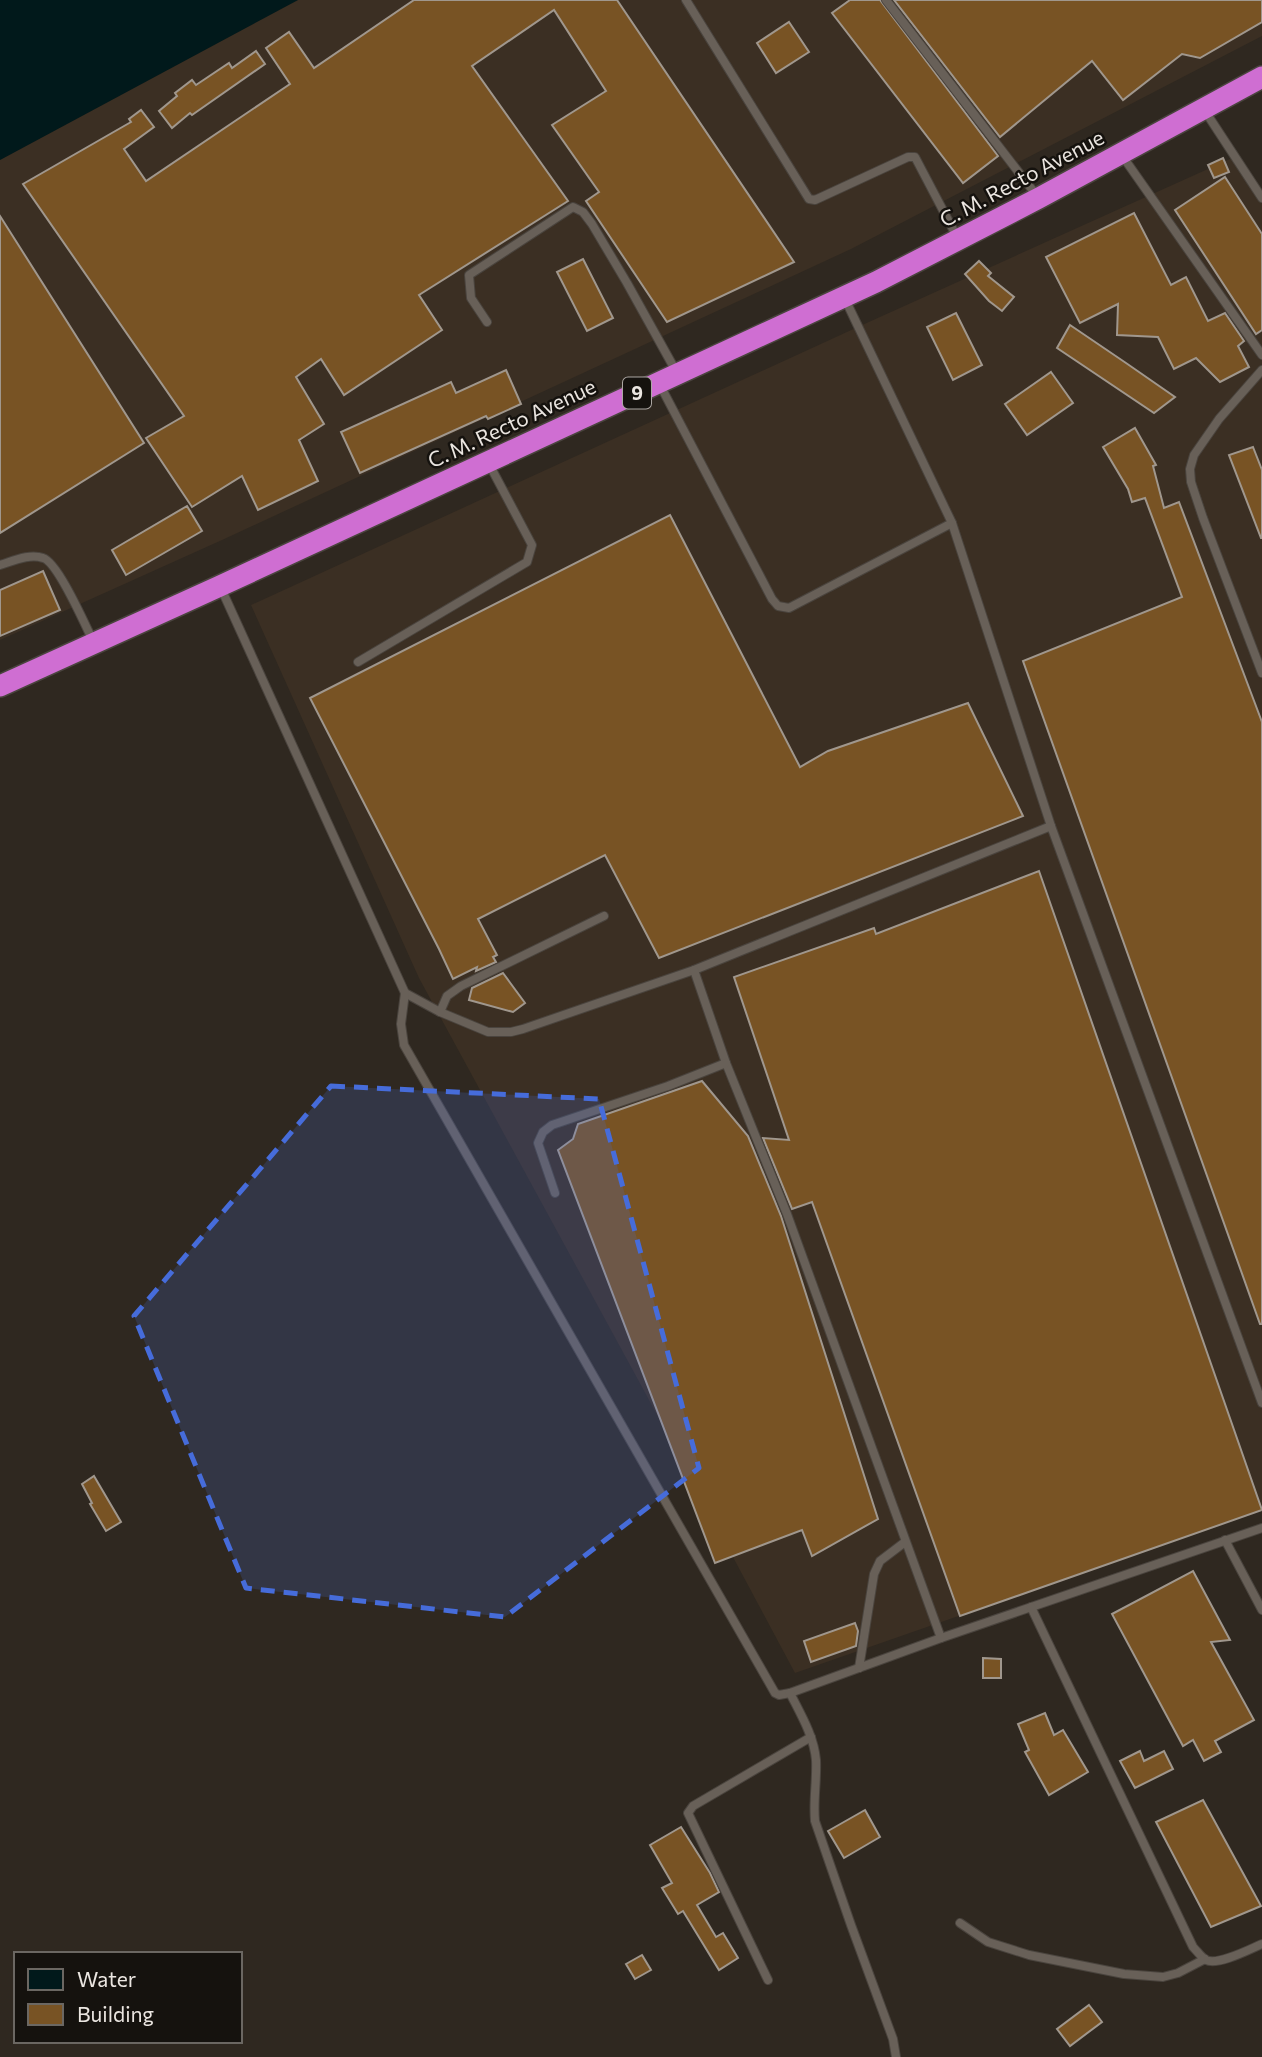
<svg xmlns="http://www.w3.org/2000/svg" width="1262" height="2057" viewBox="0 0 1262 2057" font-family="Commissioner,sans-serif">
<rect width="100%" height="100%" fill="#2f2820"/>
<g fill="#3b2f23">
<path d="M 298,0 L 1262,0 L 1262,36 L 851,249 L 222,540 L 0,640 L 0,160 Z"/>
<path d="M 1239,155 L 1262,190 L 1262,1510 L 795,1673 L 642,1387 L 419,978 L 251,605 L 860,326 Z"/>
</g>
<path fill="#01191b" d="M 0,0 L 298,0 L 0,160 Z"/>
<g fill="#785324" stroke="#a0978d" stroke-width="2">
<path d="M 414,0 L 617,0 L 794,262 L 667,322 L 586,201 L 599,192 L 552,125 L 606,91 L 554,10 L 472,66 L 568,201 L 419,295 L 442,330 L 344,395 L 321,359 L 296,377 L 324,424 L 299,440 L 318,481 L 258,510 L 242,476 L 192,507 L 146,438 L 184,416 L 23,184 L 131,122 L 129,119 L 141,110 L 154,127 L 124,149 L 146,181 L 290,84 L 266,48 L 289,32 L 314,68 Z"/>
<path d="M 850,0 L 880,0 L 998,156 L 963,183 L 832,13 Z"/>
<path d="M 894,0 L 1262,0 L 1262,22 L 1200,58 L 1182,54 L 1123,100 L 1092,61 L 1000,137 Z"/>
<path d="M 789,22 L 809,52 L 776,73 L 757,43 Z"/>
<path d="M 256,51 L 265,64 L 192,115 L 190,113 L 172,128 L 159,111 L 177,96 L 175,93 L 192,80 L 196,85 L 229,63 L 232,68 Z"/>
<path d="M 1223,158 L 1229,172 L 1214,178 L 1208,165 Z"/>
<path d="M 1225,177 L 1262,234 L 1262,330 L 1256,334 L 1175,210 Z"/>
<path d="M 1134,213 L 1171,285 L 1186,277 L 1208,321 L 1225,313 L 1244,341 L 1238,346 L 1249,367 L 1220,382 L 1196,358 L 1174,369 L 1158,337 L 1117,335 L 1118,304 L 1080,323 L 1046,257 Z"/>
<path d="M 0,216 L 144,443 L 0,533 Z"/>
<path d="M 583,259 L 613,318 L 587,331 L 557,272 Z"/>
<path d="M 979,261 L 991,273 L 988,276 L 1014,297 L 1002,311 L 989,301 L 965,274 Z"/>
<path d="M 956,313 L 982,365 L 953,380 L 927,327 Z"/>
<path d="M 1070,325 L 1126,363 L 1175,397 L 1154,413 L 1057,348 Z"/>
<path d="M 506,370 L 521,404 L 488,419 L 486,416 L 360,473 L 341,432 L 451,382 L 456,393 Z"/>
<path d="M 1051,372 L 1073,403 L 1027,435 L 1005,404 Z"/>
<path d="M 1135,428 L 1156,465 L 1153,466 L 1164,508 L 1179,502 L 1262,722 L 1262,1324 L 1260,1324 L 1023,661 L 1182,597 L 1145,498 L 1132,502 L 1128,489 L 1103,447 Z"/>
<path d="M 1253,447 L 1262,470 L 1262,538 L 1261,538 L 1229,455 Z"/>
<path d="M 187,506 L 202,531 L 126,575 L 112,550 Z"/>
<path d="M 670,515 L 800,767 L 828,751 L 968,703 L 1023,816 L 659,958 L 605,855 L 478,919 L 497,955 L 493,957 L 496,962 L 476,971 L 477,967 L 453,979 L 439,949 L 310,698 Z"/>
<path d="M 43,571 L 60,610 L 0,636 L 0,590 Z"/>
<path d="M 1039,871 L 1262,1510 L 960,1616 L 812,1202 L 792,1209 L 763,1138 L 789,1140 L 734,977 L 874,928 L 876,934 Z"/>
<path d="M 503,973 L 525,1003 L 513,1012 L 469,1000 L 472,988 Z"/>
<path d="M 702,1081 L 748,1136 L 781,1216 L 878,1519 L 812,1556 L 802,1530 L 715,1563 L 558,1150 L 573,1139 L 578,1124 Z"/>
<path d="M 94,1476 L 121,1522 L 106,1531 L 90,1504 L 92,1503 L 82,1484 Z"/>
<path d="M 1193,1571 L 1230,1640 L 1211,1642 L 1254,1720 L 1215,1741 L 1221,1752 L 1204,1761 L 1193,1740 L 1183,1746 L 1112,1614 Z"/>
<path d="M 855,1623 L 858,1631 L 856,1646 L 811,1662 L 804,1641 Z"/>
<path d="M 983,1658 L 1001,1659 L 1001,1678 L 983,1678 Z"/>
<path d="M 1045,1713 L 1054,1735 L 1063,1730 L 1088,1772 L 1049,1795 L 1025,1752 L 1029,1750 L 1018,1724 Z"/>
<path d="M 1140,1751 L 1144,1761 L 1164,1751 L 1173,1769 L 1135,1788 L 1120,1761 Z"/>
<path d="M 1203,1800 L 1261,1906 L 1211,1927 L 1156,1822 Z"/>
<path d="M 865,1810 L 880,1837 L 844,1858 L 828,1831 Z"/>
<path d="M 681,1827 L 710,1873 L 719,1892 L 697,1905 L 716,1937 L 723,1933 L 738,1958 L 719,1970 L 683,1911 L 678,1914 L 662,1888 L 672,1883 L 650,1845 Z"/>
<path d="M 642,1955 L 651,1970 L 635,1979 L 626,1964 Z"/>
<path d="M 1089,2005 L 1102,2022 L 1070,2046 L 1057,2029 Z"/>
</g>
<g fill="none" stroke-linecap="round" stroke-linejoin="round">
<g stroke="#4a443e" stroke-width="10">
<g id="lane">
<path d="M 686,0 L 809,199 L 815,200 L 908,157 L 915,157 L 957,237"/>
<path d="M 886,0 L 1037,196"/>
<path d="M 1205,111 L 1262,198"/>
<path d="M 1121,154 L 1262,355"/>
<path d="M 487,322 L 471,298 L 469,275 L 573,207 L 583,212 L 592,224 L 627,283 L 677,373"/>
<path d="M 1262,370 L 1219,419 L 1194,455 L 1190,469 L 1191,482 L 1203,518 L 1262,673"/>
<path d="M 660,385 L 772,599 L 778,606 L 789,608 L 952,523 L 845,299"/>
<path d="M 952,523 L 1051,826"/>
<path d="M 0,565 C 13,561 30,553 43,558 C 58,562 86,627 94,643"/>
<path d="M 220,586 L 405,993 L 440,1012 L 488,1032 L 511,1032 L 523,1029 L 694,970 L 1051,826 L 1262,1403"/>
<path d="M 358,662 L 527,562 L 532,545 L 488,462"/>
<path d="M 694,970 L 726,1063 L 787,1214 L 941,1638"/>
<path d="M 405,993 L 401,1024 L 404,1045 L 775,1693 L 779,1695 L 790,1693 L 941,1638 L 1262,1528"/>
<path d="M 440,1012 L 447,996 L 461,986 L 604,916"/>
<path d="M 555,1193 L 538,1143 L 543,1132 L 552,1125 L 668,1086 L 726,1063"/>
<path d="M 1225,1540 L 1262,1610"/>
<path d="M 1031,1607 L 1193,1947 C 1197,1951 1201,1957 1206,1960 C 1218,1966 1250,1949 1262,1944"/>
<path d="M 859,1668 L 874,1574 L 880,1561 L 905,1542"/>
<path d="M 790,1693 C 800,1713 814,1736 816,1760 C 817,1781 813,1801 815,1821 L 851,1925 L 893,2039 L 896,2057"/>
<path d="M 960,1923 L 988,1942 L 1029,1955 L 1124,1974 L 1163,1977 L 1178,1973 L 1205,1959"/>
<path d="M 768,1980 L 688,1813 L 693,1806 L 811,1737"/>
</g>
</g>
<g stroke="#4a443e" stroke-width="24">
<path id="highway" d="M 0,686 L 220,586 L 876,282 L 1039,198 L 1262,77"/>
</g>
<use href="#lane" stroke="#686058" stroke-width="8"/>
<use href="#highway" stroke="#cf6ed2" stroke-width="21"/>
</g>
<path fill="#466cda" fill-opacity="0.2" stroke="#466cda" stroke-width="5" stroke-dasharray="14 9" stroke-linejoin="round" d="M 331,1086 L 599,1099 L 699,1468 L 505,1617 L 246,1588 L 134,1316 Z"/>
<g text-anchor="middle" stroke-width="5" stroke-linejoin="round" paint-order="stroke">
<rect fill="#15120e" stroke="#aba6a2" stroke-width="2" x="623" y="377.5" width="28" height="31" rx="5"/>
<g font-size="19" font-weight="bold" fill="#ebe6e1">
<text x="637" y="400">9</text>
</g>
<g font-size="21" fill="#ebe6e1" stroke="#15120e">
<text transform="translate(1022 179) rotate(-28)" y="7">C. M. Recto Avenue</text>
<text transform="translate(512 424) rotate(-25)" y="7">C. M. Recto Avenue</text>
</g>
</g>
<rect x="14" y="1952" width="228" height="91" fill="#15120e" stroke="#6b6762" stroke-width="2"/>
<rect x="28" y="1969" width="35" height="21" fill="#01191b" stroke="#6b6762" stroke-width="2"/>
<text x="77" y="1987" font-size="21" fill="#ebe6e1">Water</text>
<rect x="28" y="2004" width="35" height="21" fill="#785324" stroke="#6b6762" stroke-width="2"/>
<text x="77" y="2022" font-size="21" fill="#ebe6e1">Building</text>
</svg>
